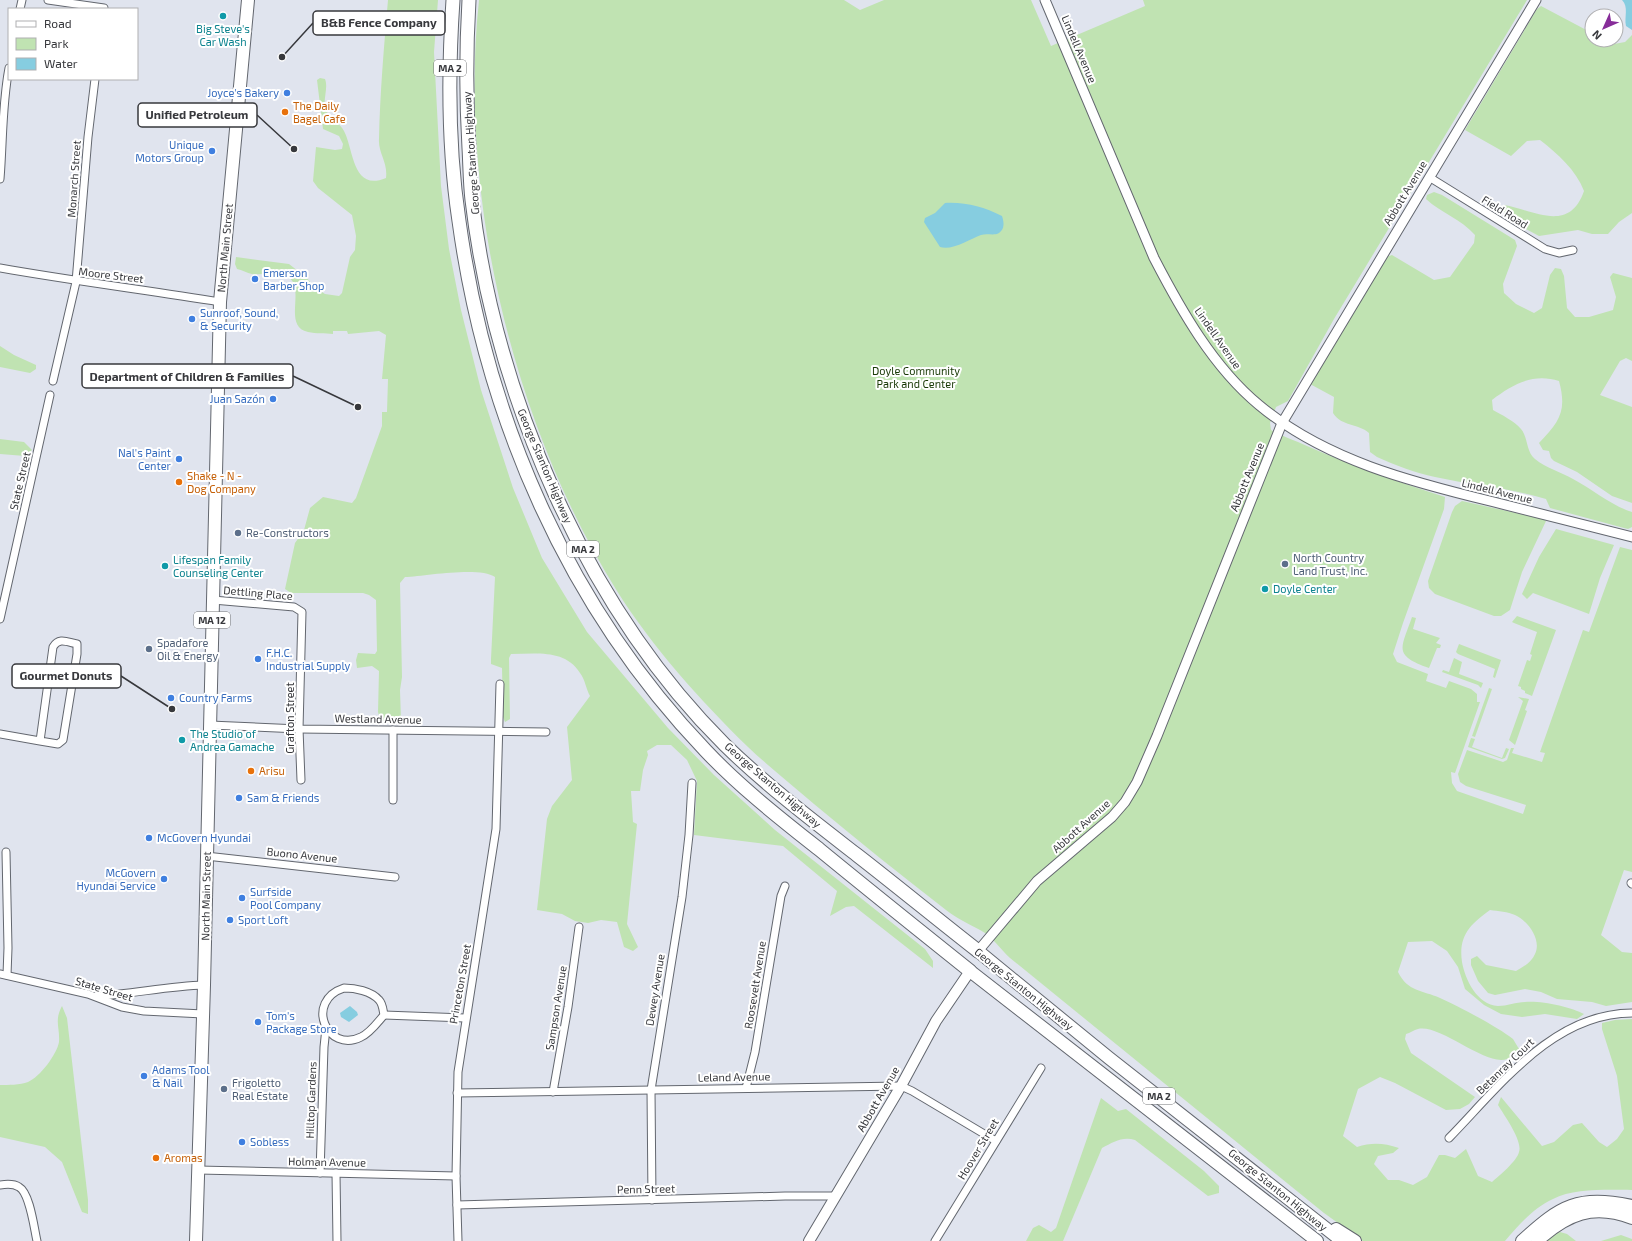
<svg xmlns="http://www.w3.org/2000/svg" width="1632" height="1241" viewBox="0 0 1632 1241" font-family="'Exo 2',sans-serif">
<rect width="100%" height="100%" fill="#e0e4ee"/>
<g fill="#c0e3b2">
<path d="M 388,0 L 438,0 L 434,52 L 441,186 L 449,249 L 461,310 L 481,390 L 513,488 L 542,558 L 587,632 L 668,728 L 714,775 L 775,830 L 925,949 L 933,961 L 933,968 L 854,906 L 846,907 L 830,916 L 837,891 L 783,846 L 694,835 L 697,781 L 687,760 L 671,745 L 657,745 L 647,751 L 648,755 L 643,770 L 640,791 L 631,791 L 633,822 L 637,824 L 627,924 L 638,947 L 633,951 L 624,947 L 617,922 L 601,920 L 588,923 L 575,921 L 562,914 L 537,910 L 547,819 L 552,806 L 572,780 L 567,727 L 590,696 C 586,689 585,679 580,673 C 565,649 536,654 511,654 L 509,658 L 510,719 L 505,722 L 503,717 L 502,668 L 491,664 L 491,659 L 495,577 C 480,566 425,576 405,577 L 400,583 L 402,677 L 400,690 L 401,720 L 399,723 L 381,723 L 378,712 L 379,671 L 372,666 L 357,668 L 356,660 L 358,653 L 375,654 L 377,651 L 376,600 L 369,595 L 363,593 L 291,593 L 285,589 L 295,543 L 304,530 L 310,508 L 323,497 L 352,503 L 356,498 L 382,426 L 382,412 L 387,412 L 388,379 L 382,379 L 386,335 L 379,331 L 348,334 L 347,331 L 333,331 L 333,334 C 325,333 316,334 308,332 C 281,326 308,285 286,276 C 276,272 262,275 252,274 C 247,273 242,270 237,269 L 235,264 L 236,257 L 289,264 L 307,278 L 314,287 L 325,294 L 339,296 L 342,293 L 350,257 L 355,250 L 356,236 L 352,215 L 318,188 L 313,181 L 316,147 L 335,150 L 342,149 L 343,144 L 339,136 L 323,129 L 317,80 L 320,78 L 325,79 C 329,89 321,102 327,112 C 331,119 340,123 344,131 C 354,150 352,192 386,178 C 388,162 378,153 379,139 C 380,93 384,46 388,0 Z"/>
<path d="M 479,0 L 844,0 L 860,10 L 884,0 L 1031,0 L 1051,46 L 1145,6 L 1143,0 L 1527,0 L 1334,319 L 1288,401 L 1276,407 L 1270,423 L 1271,430 C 1283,437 1295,440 1307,446 C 1352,466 1398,482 1445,497 L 1444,509 L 1403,623 L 1393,654 L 1397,662 L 1428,674 L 1426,681 L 1446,688 L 1449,681 L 1471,689 L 1477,694 L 1477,702 L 1480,702 L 1455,773 L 1451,772 L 1452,783 L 1457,791 L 1523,814 L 1526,805 L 1466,786 L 1460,782 L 1458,774 L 1467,750 L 1503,762 L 1507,760 L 1511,748 L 1514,748 L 1512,753 L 1542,762 L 1545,753 L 1540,752 L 1583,630 L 1589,632 L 1620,547 L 1632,550 L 1632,872 L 1624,870 L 1601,935 L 1622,952 L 1632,953 L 1632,1002 L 1606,1006 L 1592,1002 L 1557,999 L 1541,992 L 1525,989 L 1495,995 L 1488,993 L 1478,981 L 1471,965 L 1471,959 L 1477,956 L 1486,965 L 1516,971 C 1523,967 1532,962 1535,954 C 1542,940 1528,921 1515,915 C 1508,912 1498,911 1490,910 C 1471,924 1458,935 1462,962 C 1465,979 1477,1005 1498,1006 C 1507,1006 1516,1002 1525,1002 C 1539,1000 1572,1007 1584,1014 L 1577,1019 L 1545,1014 L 1522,1017 L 1501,1014 L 1484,1005 L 1465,989 L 1458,967 L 1447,951 L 1432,941 L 1408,942 L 1398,972 C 1408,992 1422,990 1440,998 C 1458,1006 1498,1027 1513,1039 C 1515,1042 1517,1046 1519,1049 C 1516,1053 1512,1057 1507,1059 C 1486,1067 1441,1024 1418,1029 C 1414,1030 1410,1033 1406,1034 L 1405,1039 L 1411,1053 L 1475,1097 L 1469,1104 L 1460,1109 L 1446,1110 L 1395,1083 L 1380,1077 L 1358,1089 L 1343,1136 L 1357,1147 C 1372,1142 1384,1143 1399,1148 L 1393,1153 L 1378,1156 L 1374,1164 L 1388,1180 L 1399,1180 L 1413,1185 L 1427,1177 L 1439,1155 L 1445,1155 L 1455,1158 L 1466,1149 L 1478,1176 L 1492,1182 C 1499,1176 1517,1161 1519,1152 C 1523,1141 1504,1115 1498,1105 L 1501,1097 L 1542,1146 L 1554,1142 L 1573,1125 L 1582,1123 L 1599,1142 L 1607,1147 L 1617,1139 L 1624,1129 L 1617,1076 L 1602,1029 L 1602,1023 L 1615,1020 L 1632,1019 L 1632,1190 C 1609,1190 1574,1188 1553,1199 C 1533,1208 1519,1225 1505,1241 L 1363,1241 L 1324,1213 L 1010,958 C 1000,949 993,937 980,930 C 967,923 958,919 946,910 C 901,875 857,840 814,804 C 792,785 769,767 748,747 C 700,700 653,648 617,591 C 513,425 458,196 479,0 Z"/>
<path d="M 1541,6 L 1592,33 L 1592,40 L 1606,40 L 1614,44 L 1625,42 L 1632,35 L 1632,213 L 1619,222 L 1608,234 L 1592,234 L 1578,230 L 1539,236 L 1522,227 L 1502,211 L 1504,205 C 1534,210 1569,234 1584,191 C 1576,170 1558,154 1540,140 L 1527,141 L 1511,156 L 1465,130 L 1537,9 Z"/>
<path d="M 1434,192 L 1442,195 L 1515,240 L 1517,246 L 1503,284 L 1504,293 L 1516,304 L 1534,313 L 1542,308 L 1550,275 L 1555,268 L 1561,269 L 1564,276 L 1567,308 L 1575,317 L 1589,317 L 1613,310 L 1616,297 L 1610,277 L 1613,273 L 1632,278 L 1632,361 L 1626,358 L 1620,361 L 1600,395 L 1632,407 L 1632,503 L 1612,496 L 1577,472 L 1554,461 L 1551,458 L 1549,451 L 1543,450 L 1539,443 C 1560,421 1567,411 1559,381 C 1533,373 1513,384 1492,400 L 1493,410 C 1502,415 1514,421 1521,429 C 1528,437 1526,452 1535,459 C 1546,468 1561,472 1573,479 C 1594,490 1610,505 1632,512 L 1632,527 L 1628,529 L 1624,528 L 1550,508 L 1546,499 C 1510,488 1472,485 1435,477 C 1415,473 1395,465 1377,457 L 1370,452 L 1369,433 C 1358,423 1342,427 1333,413 L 1334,397 L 1310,384 L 1386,257 L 1392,255 L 1434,280 L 1450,277 L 1474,243 L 1475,235 C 1461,219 1441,213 1426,199 L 1427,195 Z"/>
<path d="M 0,346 L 14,355 L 36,365 L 36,369 L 30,373 L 0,367 Z"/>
<path d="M 0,439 L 24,442 L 32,450 L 25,456 L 0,454 Z"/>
<path d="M 1462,501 L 1543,519 L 1546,521 L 1522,572 L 1510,610 L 1501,616 L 1494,616 L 1435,594 L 1429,588 L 1428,581 L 1452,512 L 1455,506 Z"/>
<path d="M 1556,529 L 1614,545 L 1600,578 L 1589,614 L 1533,593 L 1527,599 L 1522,594 L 1539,557 Z"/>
<path d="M 1517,616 L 1556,630 L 1532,696 L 1525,693 L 1525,691 L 1521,689 L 1521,687 L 1518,686 L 1527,660 L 1530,661 L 1532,655 L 1530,654 L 1537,632 L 1514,623 L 1512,622 Z"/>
<path d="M 1412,617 L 1416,618 L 1413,629 L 1440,638 L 1436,643 L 1441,645 L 1440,648 L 1437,648 L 1429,668 C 1393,655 1401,649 1412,617 Z"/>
<path d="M 1459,644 L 1501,660 L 1495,678 L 1493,677 L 1495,669 L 1458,654 L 1456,652 Z"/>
<path d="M 1454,658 L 1462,662 L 1459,674 L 1483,683 L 1481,688 L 1478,685 L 1442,672 L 1443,670 L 1449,672 Z"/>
<path d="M 1489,688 L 1492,689 L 1475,737 L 1472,736 Z"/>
<path d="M 1518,697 L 1529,699 L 1525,710 L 1527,711 L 1515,745 L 1509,740 L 1523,701 Z"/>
<path d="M 1471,738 L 1475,739 L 1472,747 L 1502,758 L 1506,748 L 1509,749 L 1505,758 L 1502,759 L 1468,747 Z"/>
<path d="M 62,1006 L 67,1018 L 88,1200 L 88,1214 L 82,1212 L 62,1162 L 45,1147 L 0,1137 L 0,1085 C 8,1085 20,1085 28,1082 C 40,1077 57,1054 59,1042 C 60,1027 54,1021 62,1006 Z"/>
<path d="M 1101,1098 L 1118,1111 L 1126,1109 L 1204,1171 L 1219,1186 L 1219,1193 L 1208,1196 L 1135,1140 C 1123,1136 1113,1142 1102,1148 L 1063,1241 L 1026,1241 L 1033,1228 L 1039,1225 L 1051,1232 L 1056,1228 Z"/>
<path d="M 1560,1232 L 1567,1234 L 1576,1241 L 1545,1241 L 1552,1235 Z"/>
<path d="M 1621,1235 L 1632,1239 L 1632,1241 L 1601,1241 Z"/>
</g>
<g fill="#86cde0">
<path d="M 1622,0 L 1632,0 L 1632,30 L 1626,26 C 1624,17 1629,7 1622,0 Z"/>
<path d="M 945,203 C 967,202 983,207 1002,216 C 1004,222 1005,229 999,233 C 994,236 987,233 981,235 C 970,239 952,251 940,247 L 924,222 L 925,218 L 935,213 Z"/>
<path d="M 350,1006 L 357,1012 L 358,1015 L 349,1022 L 341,1017 L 340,1013 Z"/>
</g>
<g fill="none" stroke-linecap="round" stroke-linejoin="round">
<g stroke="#63676f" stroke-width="9">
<g id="minor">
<path d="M 48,0 L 104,8"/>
<path d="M 20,9 L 22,0"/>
<path d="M 1429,177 L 1545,249 L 1559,253 L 1573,250"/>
<path d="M 0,179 C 3,142 2,104 9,68"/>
<path d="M 0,268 C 73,281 146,290 220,302"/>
<path d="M 53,381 L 76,282 L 88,137 L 95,79"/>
<path d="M 213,600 L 294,607 L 302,612 L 299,729 L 301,780"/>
<path d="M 0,619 L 50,395"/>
<path d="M 210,725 L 299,729 L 546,732"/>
<path d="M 393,730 L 393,800"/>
<path d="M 0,734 L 40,741 L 53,647 C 59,637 67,642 77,644 L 77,654 L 63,740 L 58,744 L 40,741"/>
<path d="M 6,852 L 8,948 L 7,975"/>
<path d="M 206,856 L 395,877"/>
<path d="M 1631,883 L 1632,884"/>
<path d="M 0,974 L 88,994 L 122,1007 L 144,1011 L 203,1014"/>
<path d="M 344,988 C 355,988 371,991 379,1000 C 383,1004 383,1011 384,1015 C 377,1023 370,1033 361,1037 C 327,1054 304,1001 344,988 Z"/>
<path d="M 97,996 C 133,994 168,986 204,985"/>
<path d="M 384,1015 L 465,1018"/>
<path d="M 746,1088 L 755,1052 L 781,896 L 785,886"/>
<path d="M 553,1092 L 568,1007 L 579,927"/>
<path d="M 457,1093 L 901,1086 L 912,1091 L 996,1141"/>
<path d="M 1449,1138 C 1499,1087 1553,1013 1632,1013"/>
<path d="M 198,1170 L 456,1176"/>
<path d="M 320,1173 L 324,1047 L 326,1028"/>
<path d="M 336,1173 L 337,1241"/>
<path d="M 0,1185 C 6,1184 13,1183 19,1187 C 30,1193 34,1228 37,1241"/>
<path d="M 652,1200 L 651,1090 L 682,897 L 689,835 L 692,783"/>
<path d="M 457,1205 L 785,1196 L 835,1196"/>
<path d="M 458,1241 L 456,1176 L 458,1072 L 496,829 L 500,684"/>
<path d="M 935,1241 L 1041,1068"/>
</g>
</g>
<g stroke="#63676f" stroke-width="11">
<g id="tertiary">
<path d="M 1045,0 L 1154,258 C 1181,310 1213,367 1259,405 C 1325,460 1411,482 1494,502 C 1540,514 1586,525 1632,537"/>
<path d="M 978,951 L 1037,881 L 1112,817 L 1125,802 L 1137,782 L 1157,736 L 1282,423 L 1536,0"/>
</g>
</g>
<g stroke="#63676f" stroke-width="12">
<path id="secondary" d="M 809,1241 L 901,1086 L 936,1021 L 970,971"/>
</g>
<g stroke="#63676f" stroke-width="14">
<g id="trunk">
<path d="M 978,951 L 1109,1058 L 1342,1241"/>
<path d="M 970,971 L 1317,1241"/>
<path d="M 1336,1229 L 1355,1241"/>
<path d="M 196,1241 L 204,985 L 220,302 L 248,0"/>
<path d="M 1522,1241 C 1561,1205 1578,1195 1632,1206"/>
<path d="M 1537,1241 C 1567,1214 1593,1203 1632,1218"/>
</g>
</g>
<g stroke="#63676f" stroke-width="15">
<g id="motorway">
<path d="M 453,0 C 448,73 448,148 459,221 C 486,418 568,607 706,751 C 741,788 781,819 820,850 C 870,891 920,931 970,971"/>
<path d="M 469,0 C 466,50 466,99 469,148 C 470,165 470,183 472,200 C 495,394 585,606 725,745 C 766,785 812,820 857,855 C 897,886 937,919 978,951"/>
</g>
</g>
<use href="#minor" stroke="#fff" stroke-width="7"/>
<use href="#tertiary" stroke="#fff" stroke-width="9"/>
<use href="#secondary" stroke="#fff" stroke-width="10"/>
<use href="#trunk" stroke="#fff" stroke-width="12"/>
<use href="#motorway" stroke="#fff" stroke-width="13"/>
</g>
<g fill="#0f9aa8" stroke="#fff" stroke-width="1.5">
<circle cx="223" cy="16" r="4"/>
<circle cx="165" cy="566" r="4"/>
<circle cx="1265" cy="589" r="4"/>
<circle cx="182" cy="740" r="4"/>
</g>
<g fill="#3f7fe0" stroke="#fff" stroke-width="1.5">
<circle cx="287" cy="93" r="4"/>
<circle cx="212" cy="151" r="4"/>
<circle cx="255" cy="279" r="4"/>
<circle cx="192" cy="319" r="4"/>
<circle cx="273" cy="399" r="4"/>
<circle cx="179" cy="459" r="4"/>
<circle cx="258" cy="659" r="4"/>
<circle cx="171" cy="698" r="4"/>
<circle cx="239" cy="798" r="4"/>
<circle cx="149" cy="838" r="4"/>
<circle cx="164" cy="879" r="4"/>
<circle cx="242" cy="898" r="4"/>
<circle cx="230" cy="920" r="4"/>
<circle cx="258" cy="1022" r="4"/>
<circle cx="144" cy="1076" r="4"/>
<circle cx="242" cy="1142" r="4"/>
</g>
<g fill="#e8710a" stroke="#fff" stroke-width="1.5">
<circle cx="285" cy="112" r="4"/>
<circle cx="179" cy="482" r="4"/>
<circle cx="251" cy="771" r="4"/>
<circle cx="156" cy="1158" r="4"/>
</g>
<g fill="#5c6f8a" stroke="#fff" stroke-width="1.5">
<circle cx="238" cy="533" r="4"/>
<circle cx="1285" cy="564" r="4"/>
<circle cx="149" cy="649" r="4"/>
<circle cx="224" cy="1089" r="4"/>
</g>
<g text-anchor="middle" stroke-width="4" stroke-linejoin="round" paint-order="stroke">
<g fill="#fff" stroke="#737476" stroke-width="1">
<rect x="434" y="60" width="32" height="16" rx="3"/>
<rect x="567" y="541" width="32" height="16" rx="3"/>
<rect x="194" y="612" width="36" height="16" rx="3"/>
<rect x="1143" y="1088" width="32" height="16" rx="3"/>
</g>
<g font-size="10" font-weight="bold" fill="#37383c">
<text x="450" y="72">MA 2</text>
<text x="583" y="553">MA 2</text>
<text x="212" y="624">MA 12</text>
<text x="1159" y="1100">MA 2</text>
</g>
<g font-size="11" fill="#0d838f" stroke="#fff" text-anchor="start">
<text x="223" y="33" text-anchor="middle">Big Steve's<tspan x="223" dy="13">Car Wash</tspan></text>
<text x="173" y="564">Lifespan Family<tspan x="173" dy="13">Counseling Center</tspan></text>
<text x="1273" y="593">Doyle Center</text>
<text x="190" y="738">The Studio of<tspan x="190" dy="13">Andrea Gamache</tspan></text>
</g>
<g font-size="11" fill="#37383c" stroke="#fff">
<text transform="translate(1079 49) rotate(67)" y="4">Lindell Avenue</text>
<text transform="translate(471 153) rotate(-94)" y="4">George Stanton Highway</text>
<text transform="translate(74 179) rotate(-86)" y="4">Monarch Street</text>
<text transform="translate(1405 193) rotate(-59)" y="4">Abbott Avenue</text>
<text transform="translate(1505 212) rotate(32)" y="4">Field Road</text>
<text transform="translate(225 248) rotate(-85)" y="4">North Main Street</text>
<text transform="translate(111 275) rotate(7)" y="4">Moore Street</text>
<text transform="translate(1218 338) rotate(55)" y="4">Lindell Avenue</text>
<text transform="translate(545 466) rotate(67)" y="4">George Stanton Highway</text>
<text transform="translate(1247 477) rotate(-68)" y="4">Abbott Avenue</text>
<text transform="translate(20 481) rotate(-77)" y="4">State Street</text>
<text transform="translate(1497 491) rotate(14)" y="4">Lindell Avenue</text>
<text transform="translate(258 593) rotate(5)" y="4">Dettling Place</text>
<text transform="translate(290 718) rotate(-90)" y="4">Grafton Street</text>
<text transform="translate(378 719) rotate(1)" y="4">Westland Avenue</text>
<text transform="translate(773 785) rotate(41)" y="4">George Stanton Highway</text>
<text transform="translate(1081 826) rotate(-42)" y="4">Abbott Avenue</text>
<text transform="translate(302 855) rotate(6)" y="4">Buono Avenue</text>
<text transform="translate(206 896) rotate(-89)" y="4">North Main Street</text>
<text transform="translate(460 984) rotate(-80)" y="4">Princeton Street</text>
<text transform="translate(755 985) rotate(-81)" y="4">Roosevelt Avenue</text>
<text transform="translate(104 989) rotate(17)" y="4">State Street</text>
<text transform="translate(1024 989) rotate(39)" y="4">George Stanton Highway</text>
<text transform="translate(655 990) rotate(-81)" y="4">Dewey Avenue</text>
<text transform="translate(556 1008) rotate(-81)" y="4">Sampson Avenue</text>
<text transform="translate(1505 1066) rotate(-44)" y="4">Betanray Court</text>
<text transform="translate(734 1077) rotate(-1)" y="4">Leland Avenue</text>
<text transform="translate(878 1099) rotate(-60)" y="4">Abbott Avenue</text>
<text transform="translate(311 1100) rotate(-88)" y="4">Hilltop Gardens</text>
<text transform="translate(978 1149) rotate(-59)" y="4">Hoover Street</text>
<text transform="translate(327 1162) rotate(1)" y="4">Holman Avenue</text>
<text transform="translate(646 1189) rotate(-1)" y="4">Penn Street</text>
<text transform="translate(1278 1190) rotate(39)" y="4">George Stanton Highway</text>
</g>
<g font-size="11" fill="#366cbe" stroke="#fff" text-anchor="start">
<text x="279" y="97" text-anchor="end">Joyce's Bakery</text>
<text x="204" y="149" text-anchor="end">Unique<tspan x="204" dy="13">Motors Group</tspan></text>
<text x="263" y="277">Emerson<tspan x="263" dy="13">Barber Shop</tspan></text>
<text x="200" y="317">Sunroof, Sound,<tspan x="200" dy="13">&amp; Security</tspan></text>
<text x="265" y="403" text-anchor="end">Juan Sazón</text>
<text x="171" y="457" text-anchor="end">Nal's Paint<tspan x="171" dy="13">Center</tspan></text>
<text x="266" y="657">F.H.C.<tspan x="266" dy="13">Industrial Supply</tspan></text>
<text x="179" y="702">Country Farms</text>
<text x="247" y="802">Sam &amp; Friends</text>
<text x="157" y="842">McGovern Hyundai</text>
<text x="156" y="877" text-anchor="end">McGovern<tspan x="156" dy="13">Hyundai Service</tspan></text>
<text x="250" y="896">Surfside<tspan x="250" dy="13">Pool Company</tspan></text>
<text x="238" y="924">Sport Loft</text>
<text x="266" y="1020">Tom's<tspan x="266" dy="13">Package Store</tspan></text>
<text x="152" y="1074">Adams Tool<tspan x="152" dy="13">&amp; Nail</tspan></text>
<text x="250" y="1146">Sobless</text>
</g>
<g font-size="11" fill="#c56008" stroke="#fff" text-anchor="start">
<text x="293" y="110">The Daily<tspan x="293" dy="13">Bagel Cafe</tspan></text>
<text x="187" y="480">Shake - N -<tspan x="187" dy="13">Dog Company</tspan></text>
<text x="259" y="775">Arisu</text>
<text x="164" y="1162">Aromas</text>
</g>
<g font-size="11" fill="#183805" stroke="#fff">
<text x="916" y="375">Doyle Community<tspan x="916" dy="13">Park and Center</tspan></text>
</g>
<g font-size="11" fill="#4e5e75" stroke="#fff" text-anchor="start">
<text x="246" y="537">Re-Constructors</text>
<text x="1293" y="562">North Country<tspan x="1293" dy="13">Land Trust, Inc.</tspan></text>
<text x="157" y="647">Spadafore<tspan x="157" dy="13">Oil &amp; Energy</tspan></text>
<text x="232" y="1087">Frigoletto<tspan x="232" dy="13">Real Estate</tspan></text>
</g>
</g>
<path fill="none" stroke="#37383c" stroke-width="1.5" d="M282 57L313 23M294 149L257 115M358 407L293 376M172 709L121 676"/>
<g fill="#37383c" stroke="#fff" stroke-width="1.5">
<circle cx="282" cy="57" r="4"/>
<circle cx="294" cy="149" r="4"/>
<circle cx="358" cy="407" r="4"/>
<circle cx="172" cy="709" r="4"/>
</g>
<g fill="#fff" stroke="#37383c" stroke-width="1.5">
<rect x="313" y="11" width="132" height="24" rx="4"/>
<rect x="138" y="103" width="119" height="24" rx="4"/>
<rect x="82" y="364" width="211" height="24" rx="4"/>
<rect x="12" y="664" width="109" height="24" rx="4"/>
</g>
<g font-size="12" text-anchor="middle" font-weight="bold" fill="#37383c">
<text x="379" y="27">B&amp;B Fence Company</text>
<text x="197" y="119">Unified Petroleum</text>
<text x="187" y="381">Department of Children &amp; Families</text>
<text x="66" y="680">Gourmet Donuts</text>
</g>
<rect x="8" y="8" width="130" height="72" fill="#ffffff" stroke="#afafb1"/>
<rect x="16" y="21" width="20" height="6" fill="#ffffff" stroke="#afafb1"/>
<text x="44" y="28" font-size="12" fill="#37383c">Road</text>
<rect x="16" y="38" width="20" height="12" fill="#c0e3b2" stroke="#afafb1"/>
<text x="44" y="48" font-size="12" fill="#37383c">Park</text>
<rect x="16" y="58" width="20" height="12" fill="#86cde0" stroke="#afafb1"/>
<text x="44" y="68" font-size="12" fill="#37383c">Water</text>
<g transform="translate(1604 28) rotate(225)"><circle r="19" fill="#ffffff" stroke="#afafb1"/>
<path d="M0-3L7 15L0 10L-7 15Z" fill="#872d99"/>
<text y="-6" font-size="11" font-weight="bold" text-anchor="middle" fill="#37383c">N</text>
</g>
</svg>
